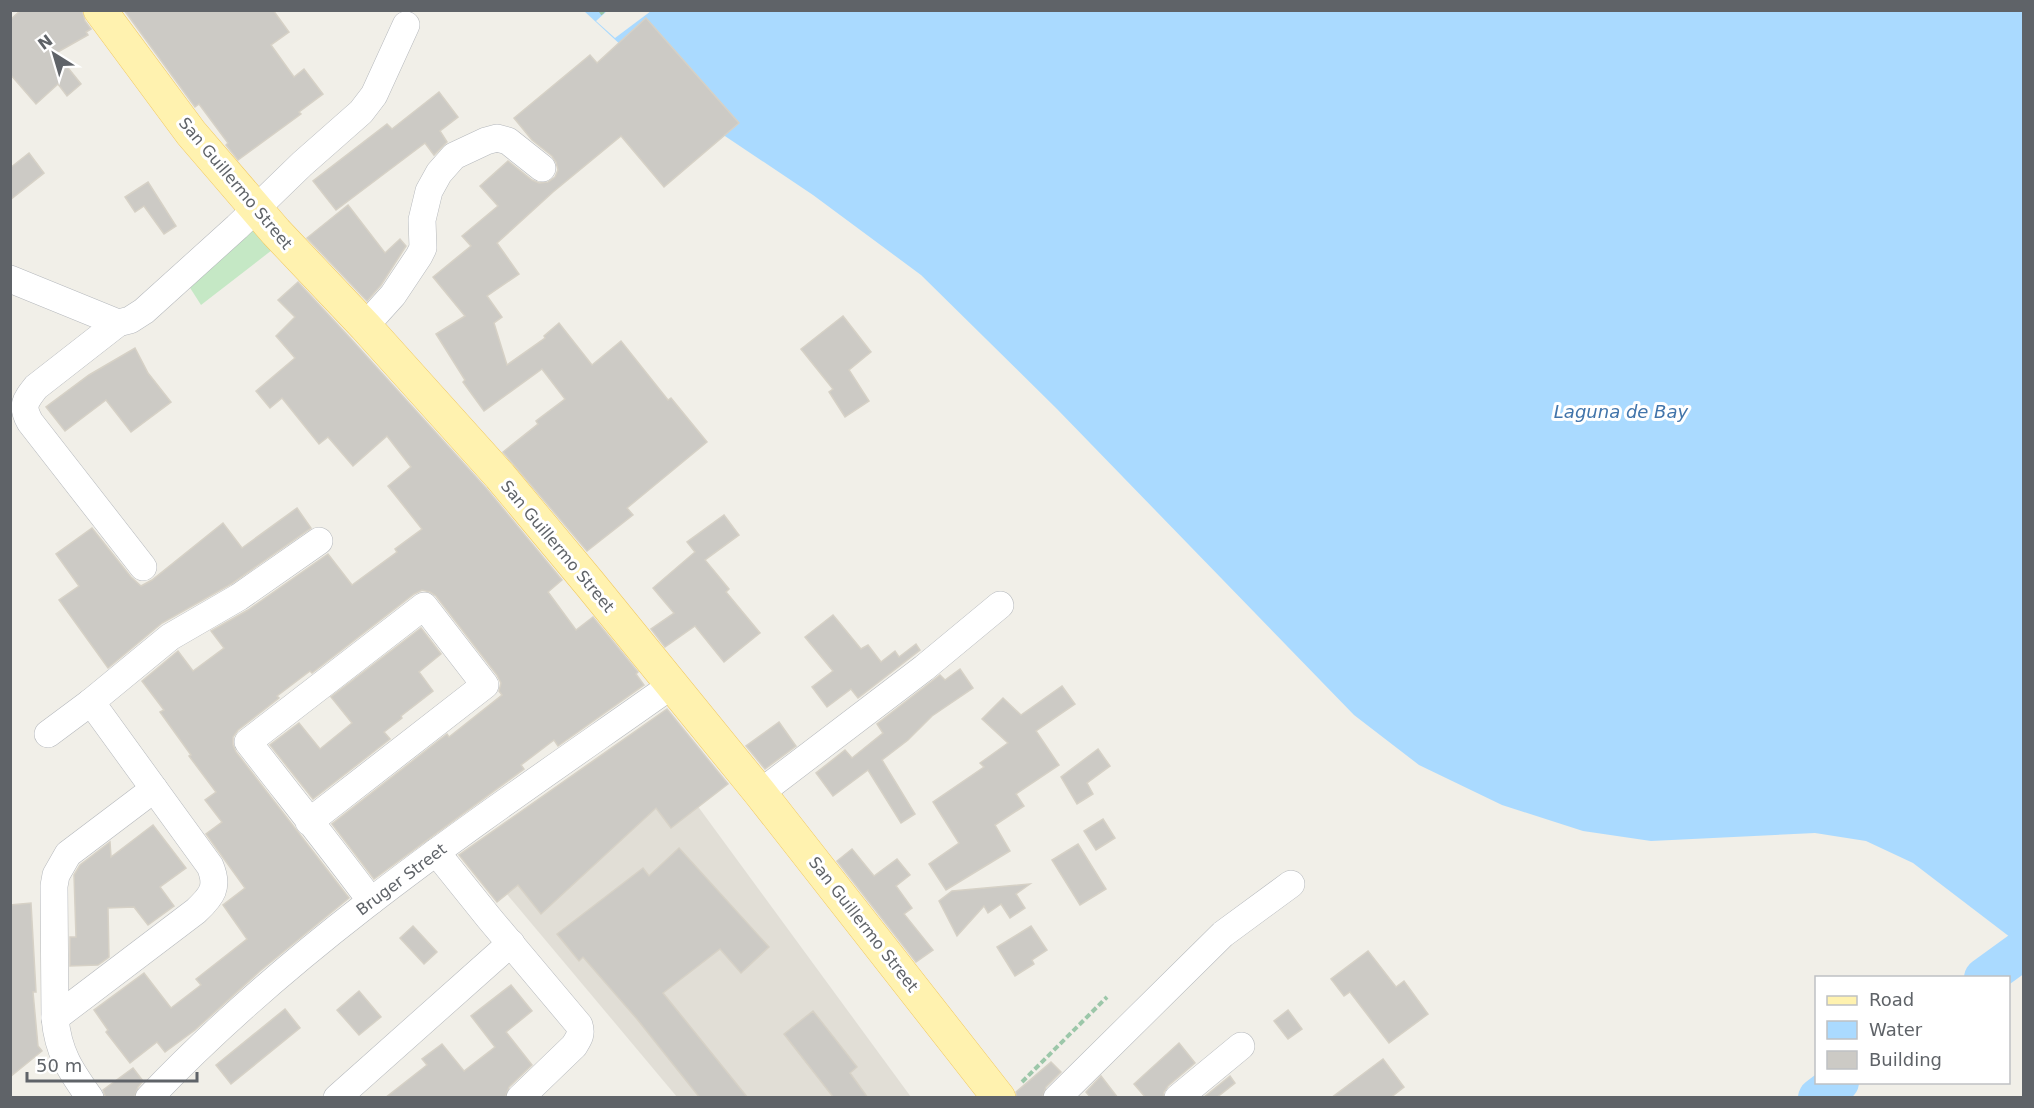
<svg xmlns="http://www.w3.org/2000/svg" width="2034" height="1108" viewBox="0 0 2034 1108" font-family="'DejaVu Sans',sans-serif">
<rect width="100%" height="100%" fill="#f1efe8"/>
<path fill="#e1ded6" d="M 661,756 L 911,1097 L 677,1097 L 506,893 Z"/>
<path fill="#c5e8c5" d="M 254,228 L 272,250 L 201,305 L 187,283 Z"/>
<path fill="#aadaff" d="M 584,11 L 2023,11 L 2023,947 L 1913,863 L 1866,841 L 1815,833 L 1651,841 L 1583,831 L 1502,805 L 1419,765 L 1354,715 L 1057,409 L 921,275 L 813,195 L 704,122 Z"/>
<path fill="#f1efe8" d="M 607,11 L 607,10 L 651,11 L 615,38 L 596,21 Z"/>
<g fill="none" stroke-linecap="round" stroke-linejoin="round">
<g stroke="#aadaff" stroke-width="40">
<path d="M 1984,978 L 2024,949"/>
<path d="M 1818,1098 L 1839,1082"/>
</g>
</g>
<g fill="#cccac5" stroke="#d6d1c6" stroke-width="1.5">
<path d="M 21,10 L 82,10 L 85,21 L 91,29 L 86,32 L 88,35 L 56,53 L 81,84 L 67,96 L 58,84 L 36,104 L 10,74 L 10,20 Z"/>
<path d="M 124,10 L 273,10 L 289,32 L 271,45 L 294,77 L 304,69 L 323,94 L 299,112 L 301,114 L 238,160 L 226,145 L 228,143 L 199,104 L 195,107 Z"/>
<path d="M 646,18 L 739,123 L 664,187 L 621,136 L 553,192 L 497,243 L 519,274 L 487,296 L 502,317 L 494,323 L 507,365 L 545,338 L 544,336 L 559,323 L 592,365 L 621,341 L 668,400 L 671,398 L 707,442 L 627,508 L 633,515 L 587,551 L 503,452 L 538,424 L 536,421 L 565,399 L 542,369 L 484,411 L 463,382 L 465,380 L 436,334 L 465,316 L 433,277 L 471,246 L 462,236 L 498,206 L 480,186 L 508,161 L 532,180 L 539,183 L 548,182 L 555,177 L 558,170 L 556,162 L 552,156 L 532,140 L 514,118 L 590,55 L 597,63 Z"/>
<path d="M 439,92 L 458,117 L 440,131 L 447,142 L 434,155 L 425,143 L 336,210 L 313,181 L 387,124 L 392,129 Z"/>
<path d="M 29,153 L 44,173 L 10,200 L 10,168 Z"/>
<path d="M 148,182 L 176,226 L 164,234 L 144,206 L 135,212 L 125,197 Z"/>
<path d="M 348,205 L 385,253 L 400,239 L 406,246 L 381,285 L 367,301 L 307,238 Z"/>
<path d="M 298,282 L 351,339 L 486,488 L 562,580 L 548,592 L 576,630 L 593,617 L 638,672 L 636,674 L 644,685 L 558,746 L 554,740 L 521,765 L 524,769 L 374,879 L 332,824 L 447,734 L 449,737 L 502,695 L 499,691 L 501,683 L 497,675 L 436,596 L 430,592 L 422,590 L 414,594 L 312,673 L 310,671 L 277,696 L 279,698 L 238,730 L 233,737 L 233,745 L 236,752 L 349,898 L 260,971 L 195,1030 L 165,1052 L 157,1042 L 130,1063 L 106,1032 L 108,1030 L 94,1010 L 144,973 L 171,1008 L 201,985 L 196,979 L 247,939 L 223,905 L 245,888 L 206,834 L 222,822 L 205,800 L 216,792 L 189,756 L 191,755 L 160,712 L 164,710 L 142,681 L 178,651 L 193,671 L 224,648 L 211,631 L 248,610 L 328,554 L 352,585 L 397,552 L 395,549 L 422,529 L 388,486 L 411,467 L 387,436 L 353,466 L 328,437 L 319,444 L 282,398 L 270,408 L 256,391 L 295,358 L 276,336 L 295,317 L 278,300 Z"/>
<path d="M 843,316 L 871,352 L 849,370 L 869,401 L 845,417 L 829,392 L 833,389 L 801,349 Z"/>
<path d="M 135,348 L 148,373 L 171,402 L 131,432 L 106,400 L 65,431 L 46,407 L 89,375 Z"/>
<path d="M 297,508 L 311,528 L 231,584 L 162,623 L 108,668 L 59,600 L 79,586 L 56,554 L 92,528 L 131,577 L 141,586 L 152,580 L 223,523 L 242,548 Z"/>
<path d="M 724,515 L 739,535 L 705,560 L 729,589 L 726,592 L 760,633 L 724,662 L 695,626 L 665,647 L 651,629 L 674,613 L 653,588 L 695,552 L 687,542 Z"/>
<path d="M 833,615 L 861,649 L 868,645 L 881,662 L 895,651 L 899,657 L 916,644 L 920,650 L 858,698 L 851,689 L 827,707 L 812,687 L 833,671 L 805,637 Z"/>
<path d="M 421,628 L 441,654 L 419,672 L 433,691 L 401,716 L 402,718 L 384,732 L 390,739 L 313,799 L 270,745 L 299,723 L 320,749 L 352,723 L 331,697 Z"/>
<path d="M 960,669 L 973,688 L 932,716 L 908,740 L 882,760 L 915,814 L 901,823 L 868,770 L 833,796 L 816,773 L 845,750 L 852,758 L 883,733 L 877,724 L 940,675 L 945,680 Z"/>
<path d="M 1062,686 L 1075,704 L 1036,731 L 1059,765 L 1016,794 L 1024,806 L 995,825 L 1010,851 L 946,890 L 929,864 L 959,843 L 933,802 L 984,767 L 980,763 L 1008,743 L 982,719 L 1003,698 L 1021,715 Z"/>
<path d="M 667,709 L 728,784 L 671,828 L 656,808 L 541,914 L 518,885 L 497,902 L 459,855 Z"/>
<path d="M 779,722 L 796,746 L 765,769 L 746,746 Z"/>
<path d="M 1098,749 L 1110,766 L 1087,783 L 1093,794 L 1077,804 L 1061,777 Z"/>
<path d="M 1103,819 L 1115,838 L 1096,850 L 1084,831 Z"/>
<path d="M 153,825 L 186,868 L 160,887 L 174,906 L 148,925 L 134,907 L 108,908 L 109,957 L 98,965 L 70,966 L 70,937 L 76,937 L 74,875 L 80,865 L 110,842 L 111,857 Z"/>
<path d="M 1078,844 L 1106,889 L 1080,905 L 1052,860 Z"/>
<path d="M 679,848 L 769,947 L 741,973 L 720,949 L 663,993 L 748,1098 L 700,1098 L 637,1019 L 583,957 L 579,961 L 557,934 L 643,868 L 649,876 Z"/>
<path d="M 852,849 L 874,876 L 897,859 L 910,875 L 896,886 L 912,908 L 904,914 L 933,950 L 916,962 L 837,861 Z"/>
<path d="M 1030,884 L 1016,894 L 1025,908 L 1010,918 L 1001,904 L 988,913 L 984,906 L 957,936 L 939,901 L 952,891 Z"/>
<path d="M 31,903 L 36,992 L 33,992 L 38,1046 L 42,1051 L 10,1077 L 10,905 Z"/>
<path d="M 413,926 L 437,952 L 424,964 L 400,938 Z"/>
<path d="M 1031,926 L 1047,950 L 1032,960 L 1034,964 L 1015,976 L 997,947 Z"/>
<path d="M 1368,951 L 1396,987 L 1404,981 L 1428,1014 L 1389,1043 L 1350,992 L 1344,996 L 1331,979 Z"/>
<path d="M 511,985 L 532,1011 L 506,1032 L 532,1065 L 509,1087 L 505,1098 L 385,1098 L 427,1065 L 422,1059 L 442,1044 L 464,1071 L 495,1047 L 471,1016 Z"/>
<path d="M 359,991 L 381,1017 L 359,1035 L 337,1010 Z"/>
<path d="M 285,1009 L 300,1028 L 231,1084 L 216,1065 Z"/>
<path d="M 1288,1010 L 1302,1029 L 1288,1039 L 1274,1021 Z"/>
<path d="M 813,1011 L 857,1067 L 850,1073 L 868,1098 L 834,1098 L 784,1034 Z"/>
<path d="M 1179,1043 L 1195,1063 L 1168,1086 L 1164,1092 L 1163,1098 L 1146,1098 L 1134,1084 Z"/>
<path d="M 1383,1059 L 1404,1087 L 1390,1098 L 1331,1098 Z"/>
<path d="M 1051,1062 L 1061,1072 L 1046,1087 L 1042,1098 L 1017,1098 L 1016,1092 Z"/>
<path d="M 133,1068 L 143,1081 L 138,1087 L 134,1098 L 106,1098 L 103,1090 Z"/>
<path d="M 1101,1076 L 1118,1098 L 1091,1098 L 1086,1092 Z"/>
<path d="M 1230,1076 L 1235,1083 L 1216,1098 L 1203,1098 Z"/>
</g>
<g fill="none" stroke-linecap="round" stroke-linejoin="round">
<g stroke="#b5b8bc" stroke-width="28">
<g id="minor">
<path d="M 10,279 L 118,323 L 130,320 L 144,311 L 237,227 L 302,164 L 361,112 L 374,95 L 406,25"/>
<path d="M 118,323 L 36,387 C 25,401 21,406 30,422 L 143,567"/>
<path d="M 365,326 L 393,295 L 419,256 L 423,248 L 422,220 L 429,191 L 439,173 L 454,156 L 486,141 L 497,138 L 508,141 L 542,168"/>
<path d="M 48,734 L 91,702 L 170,637 L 239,597 L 319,541"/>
<path d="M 760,793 L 924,668 L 1000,605"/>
<path d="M 309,822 L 485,685 L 424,606 L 248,742 C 289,795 331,847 371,901"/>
<path d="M 436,852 L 489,918 L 579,1025 C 582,1034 579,1038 574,1046 L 520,1098"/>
<path d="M 55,1018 L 196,911 C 212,896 219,887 210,866 L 91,702"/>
<path d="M 90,1098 C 70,1070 58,1052 55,1018 L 54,886 L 56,875 L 68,854 L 154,789"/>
<path d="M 149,1098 C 303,936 491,813 672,685"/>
<path d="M 337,1098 L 511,943"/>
<path d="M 1057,1098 L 1223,934 L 1291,884"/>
<path d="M 1178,1098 L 1241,1046"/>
</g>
</g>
<g stroke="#f2c960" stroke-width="34">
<path id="major" d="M 100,10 L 191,133 L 276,232 L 365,326 L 500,476 L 590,584 L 760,793 L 999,1098"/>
</g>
<g stroke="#9cc7a9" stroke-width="4" stroke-dasharray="6 3" stroke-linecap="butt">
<path d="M 600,10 L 603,14"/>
<path d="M 1022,1082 L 1107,997"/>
</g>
<use href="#minor" stroke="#fff" stroke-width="27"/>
<use href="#major" stroke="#fff2af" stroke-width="33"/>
</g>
<g text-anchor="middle" stroke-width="6" stroke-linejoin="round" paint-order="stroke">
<g font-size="16" fill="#5f6368" stroke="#fff">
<text transform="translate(236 183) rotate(50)" y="6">San Guillermo Street</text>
<text transform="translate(558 546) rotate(50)" y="6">San Guillermo Street</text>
<text transform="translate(401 879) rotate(-37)" y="6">Bruger Street</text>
<text transform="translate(864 924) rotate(52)" y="6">San Guillermo Street</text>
</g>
<g font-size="18" font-style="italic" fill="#4174aa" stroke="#fff">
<text x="1621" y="418">Laguna de Bay</text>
</g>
</g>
<rect width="2034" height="1108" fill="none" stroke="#5f6368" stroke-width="24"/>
<rect x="1815" y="976" width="195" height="108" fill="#ffffff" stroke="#bfc1c3" stroke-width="1.5"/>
<rect x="1827" y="996" width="30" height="9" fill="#fff2af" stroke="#bfc1c3" stroke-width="1.5"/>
<text x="1869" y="1006" font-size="18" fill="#5f6368">Road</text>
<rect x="1827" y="1021" width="30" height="18" fill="#aadaff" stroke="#bfc1c3" stroke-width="1.5"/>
<text x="1869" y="1036" font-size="18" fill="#5f6368">Water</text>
<rect x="1827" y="1051" width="30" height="18" fill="#cccac5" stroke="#bfc1c3" stroke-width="1.5"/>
<text x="1869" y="1066" font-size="18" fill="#5f6368">Building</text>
<g transform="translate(54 54) rotate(323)" stroke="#ffffff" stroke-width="4.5" paint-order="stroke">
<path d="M0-4.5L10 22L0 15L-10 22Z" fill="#5f6368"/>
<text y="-9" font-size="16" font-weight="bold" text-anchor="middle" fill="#5f6368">N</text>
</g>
<path d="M27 1072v9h170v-9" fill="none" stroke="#5f6368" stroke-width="3"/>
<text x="36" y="1072" font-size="18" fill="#5f6368" stroke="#ffffff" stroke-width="4.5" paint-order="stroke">50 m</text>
</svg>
